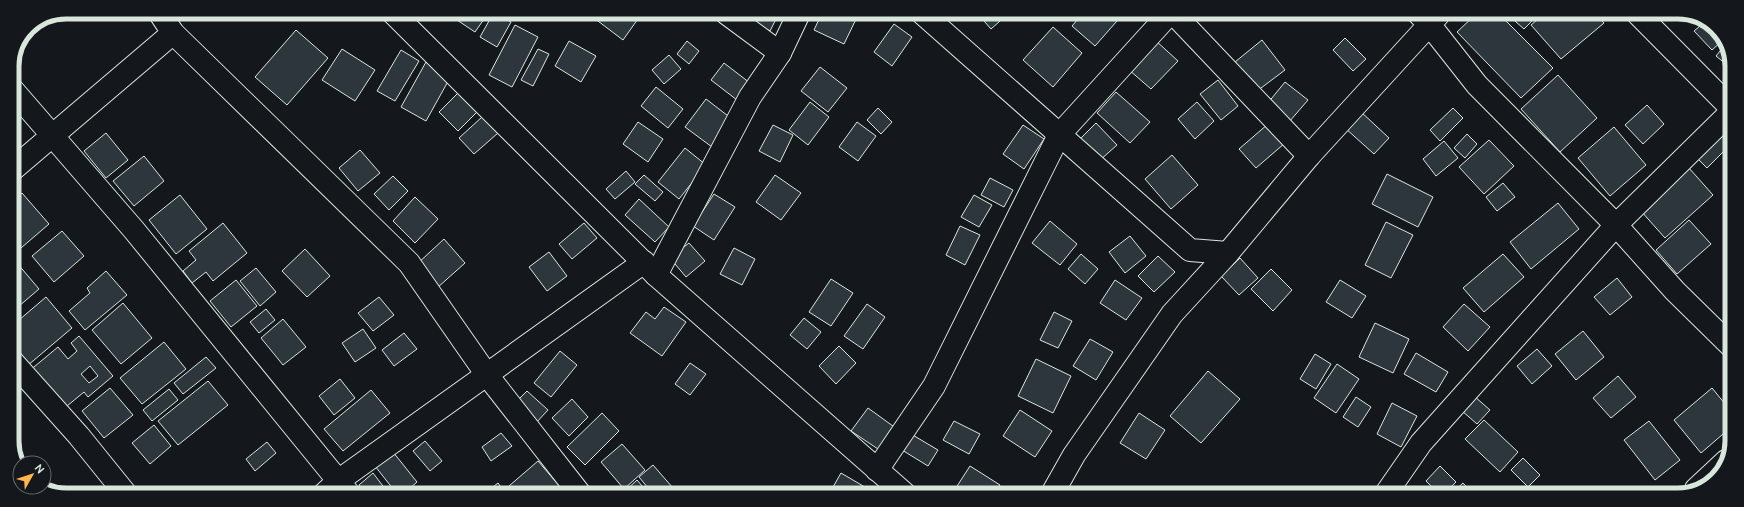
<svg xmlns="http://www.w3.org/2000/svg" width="1744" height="507" viewBox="0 0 1744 507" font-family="Ubuntu,sans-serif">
<rect width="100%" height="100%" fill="#14181c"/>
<g fill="#2c363c" stroke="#d8e6dc" fill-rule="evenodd">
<path d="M 209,12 L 224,12 L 214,19 Z"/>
<path d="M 463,12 L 489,12 L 475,32 L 457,20 Z"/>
<path d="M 494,12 L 511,22 L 497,47 L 480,37 Z"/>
<path d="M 592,13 L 636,13 L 640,16 L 623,40 L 590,15 Z"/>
<path d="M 739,13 L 779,13 L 770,31 L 737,15 Z"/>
<path d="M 822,13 L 859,13 L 844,44 L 814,30 Z"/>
<path d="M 977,13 L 1009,13 L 991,29 Z"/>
<path d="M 1083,13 L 1124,13 L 1095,46 L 1072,26 Z"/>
<path d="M 1476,14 L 1499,14 L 1553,68 L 1521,98 L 1457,32 Z"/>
<path d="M 1507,14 L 1539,14 L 1524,29 Z"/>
<path d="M 1544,14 L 1596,14 L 1604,23 L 1561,59 L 1531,25 Z"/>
<path d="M 1705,22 L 1719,31 L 1723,40 L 1712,50 L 1694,31 Z"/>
<path d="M 894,24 L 912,37 L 892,66 L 874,52 Z"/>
<path d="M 515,25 L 538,37 L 512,87 L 489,75 Z"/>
<path d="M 1053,27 L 1082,53 L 1053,87 L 1023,60 Z"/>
<path d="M 296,30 L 328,58 L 287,105 L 255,77 Z"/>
<path d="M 1345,38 L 1366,59 L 1353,71 L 1333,50 Z"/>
<path d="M 1155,40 L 1178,61 L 1151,89 L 1128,69 Z"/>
<path d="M 1262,40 L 1285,70 L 1257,91 L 1235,62 Z"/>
<path d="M 569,41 L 596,56 L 581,82 L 555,66 Z"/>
<path d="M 687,41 L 699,51 L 689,64 L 677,54 Z"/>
<path d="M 1725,45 L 1732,62 L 1732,69 L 1716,56 Z"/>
<path d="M 342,49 L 375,70 L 355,101 L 322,80 Z"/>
<path d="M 538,49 L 549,54 L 533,86 L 521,80 Z"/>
<path d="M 401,50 L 419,61 L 395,101 L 377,91 Z"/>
<path d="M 669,55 L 681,69 L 664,84 L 652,70 Z"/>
<path d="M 426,62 L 451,76 L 426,121 L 401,107 Z"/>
<path d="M 724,63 L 750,83 L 737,100 L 711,80 Z"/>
<path d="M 820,67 L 847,88 L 828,112 L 801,91 Z"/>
<path d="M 1558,75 L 1597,118 L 1560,152 L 1521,109 Z"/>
<path d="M 1218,80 L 1238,106 L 1221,120 L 1200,94 Z"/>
<path d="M 1285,82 L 1308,100 L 1289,122 L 1267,104 Z"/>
<path d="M 656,87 L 683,109 L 668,128 L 641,106 Z"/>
<path d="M 463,88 L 482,107 L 458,131 L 439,112 Z"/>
<path d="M 1116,92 L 1150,122 L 1130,143 L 1097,113 Z"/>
<path d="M 706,99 L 732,119 L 712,147 L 685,127 Z"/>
<path d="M 810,102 L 829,117 L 808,145 L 789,130 Z"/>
<path d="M 1197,102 L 1214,121 L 1195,139 L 1178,119 Z"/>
<path d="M 1647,105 L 1664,124 L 1643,144 L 1625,125 Z"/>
<path d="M 878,108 L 892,122 L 881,134 L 867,120 Z"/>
<path d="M 1453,108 L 1463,118 L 1440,141 L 1430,130 Z"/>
<path d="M 1360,111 L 1389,138 L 1374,154 L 1345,128 Z"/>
<path d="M 482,117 L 498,133 L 474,154 L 459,138 Z"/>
<path d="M 638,122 L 663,139 L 648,162 L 623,144 Z"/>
<path d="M 857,122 L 876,136 L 858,161 L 839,147 Z"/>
<path d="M 1096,123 L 1117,145 L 1099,161 L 1079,140 Z"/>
<path d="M 1268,124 L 1285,143 L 1256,168 L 1239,149 Z"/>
<path d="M 773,125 L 793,135 L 780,162 L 759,151 Z"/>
<path d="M 1023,125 L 1044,139 L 1024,169 L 1003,154 Z"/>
<path d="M 1614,127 L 1646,165 L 1610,196 L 1578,158 Z"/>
<path d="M 106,133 L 128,160 L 106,178 L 84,151 Z"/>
<path d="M 1721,133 L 1731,144 L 1707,168 L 1696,157 Z"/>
<path d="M 1467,134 L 1477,144 L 1465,158 L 1454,148 Z"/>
<path d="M 1489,140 L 1514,166 L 1484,194 L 1459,167 Z"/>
<path d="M 1444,141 L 1458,158 L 1436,176 L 1423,159 Z"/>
<path d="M 685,148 L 706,165 L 679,199 L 658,182 Z"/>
<path d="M 360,150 L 380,173 L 358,191 L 339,168 Z"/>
<path d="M 1172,155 L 1198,185 L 1171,209 L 1145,179 Z"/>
<path d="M 144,156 L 164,181 L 134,206 L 113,181 Z"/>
<path d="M 1689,168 L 1713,195 L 1665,238 L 1641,211 Z"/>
<path d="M 626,171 L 635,182 L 615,199 L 606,189 Z"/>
<path d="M 1387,174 L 1433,197 L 1418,227 L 1372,204 Z"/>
<path d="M 644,175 L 663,192 L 655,201 L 635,184 Z"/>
<path d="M 775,175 L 801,193 L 781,220 L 756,202 Z"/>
<path d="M 393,176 L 408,191 L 389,210 L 374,194 Z"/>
<path d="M 990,178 L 1013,190 L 1004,207 L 981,195 Z"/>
<path d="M 1503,183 L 1515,197 L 1497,211 L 1486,197 Z"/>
<path d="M 22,193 L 49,224 L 21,248 L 12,238 L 12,202 Z"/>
<path d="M 714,194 L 735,207 L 714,240 L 693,226 Z"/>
<path d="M 180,195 L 207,229 L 176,254 L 149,220 Z"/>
<path d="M 974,195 L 992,205 L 979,227 L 961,217 Z"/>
<path d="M 415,197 L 438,219 L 415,243 L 393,221 Z"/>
<path d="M 639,199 L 669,227 L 655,242 L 625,215 Z"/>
<path d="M 1558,203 L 1579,229 L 1531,269 L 1510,242 Z"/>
<path d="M 1689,220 L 1711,244 L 1677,274 L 1656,250 Z"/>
<path d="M 1050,221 L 1077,244 L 1060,265 L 1032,243 Z"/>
<path d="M 1386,222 L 1413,235 L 1391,278 L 1365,265 Z"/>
<path d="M 223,223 L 247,253 L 213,281 L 206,272 L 192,283 L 183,271 L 196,260 L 189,251 Z"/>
<path d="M 584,223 L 597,238 L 572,259 L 559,244 Z"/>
<path d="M 960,226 L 980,235 L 965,265 L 946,255 Z"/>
<path d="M 62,231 L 84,256 L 54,282 L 32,256 Z"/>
<path d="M 1130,236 L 1146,256 L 1125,273 L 1109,252 Z"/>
<path d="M 444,239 L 465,263 L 437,288 L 416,265 Z"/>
<path d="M 689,243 L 705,261 L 686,277 L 670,258 Z"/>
<path d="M 734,248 L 755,259 L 742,285 L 720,274 Z"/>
<path d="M 305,249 L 330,276 L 307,297 L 282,271 Z"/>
<path d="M 549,252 L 567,276 L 547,291 L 529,267 Z"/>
<path d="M 1081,254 L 1098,269 L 1085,284 L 1068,269 Z"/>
<path d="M 1503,254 L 1524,277 L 1484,312 L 1463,288 Z"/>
<path d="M 1158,256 L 1175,272 L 1154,292 L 1138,276 Z"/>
<path d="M 1240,258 L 1258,278 L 1239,295 L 1221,276 Z"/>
<path d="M 17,263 L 39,289 L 12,312 L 12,267 Z"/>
<path d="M 256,268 L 276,292 L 260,306 L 240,281 Z"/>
<path d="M 1271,269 L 1292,290 L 1273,311 L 1251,289 Z"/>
<path d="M 106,271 L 127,295 L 85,330 L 69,311 L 90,293 L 87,288 Z"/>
<path d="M 1617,278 L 1632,297 L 1610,315 L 1594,297 Z"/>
<path d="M 831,279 L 853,293 L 831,326 L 809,312 Z"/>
<path d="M 236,280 L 257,306 L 231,327 L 210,301 Z"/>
<path d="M 1115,280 L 1142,298 L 1126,320 L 1100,303 Z"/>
<path d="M 1340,280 L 1366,296 L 1352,318 L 1326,302 Z"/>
<path d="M 46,297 L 72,328 L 27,366 L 12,349 L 12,326 Z"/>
<path d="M 379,297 L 394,315 L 373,331 L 358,313 Z"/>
<path d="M 123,303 L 152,338 L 121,364 L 92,330 Z"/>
<path d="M 867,304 L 885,317 L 863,349 L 844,336 Z"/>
<path d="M 1464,304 L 1490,327 L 1468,351 L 1443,327 Z"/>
<path d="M 664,307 L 686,322 L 662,356 L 630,333 L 646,312 L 655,319 Z"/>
<path d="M 266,309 L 275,320 L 259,333 L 250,322 Z"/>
<path d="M 1054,312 L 1072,321 L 1058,348 L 1040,340 Z"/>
<path d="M 804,318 L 821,332 L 807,349 L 790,335 Z"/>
<path d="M 283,319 L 306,347 L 283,365 L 261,338 Z"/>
<path d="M 1375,323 L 1409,339 L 1393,373 L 1359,357 Z"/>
<path d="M 363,329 L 376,348 L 355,362 L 342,343 Z"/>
<path d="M 1583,331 L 1604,357 L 1576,380 L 1555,354 Z"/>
<path d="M 404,333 L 417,349 L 394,366 L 382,350 Z"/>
<path d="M 79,336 L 113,376 L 88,397 L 84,392 L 61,411 L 28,372 L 58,347 L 68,359 L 77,351 L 71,343 ZM 90,366 L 98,376 L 89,383 L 81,374 Z"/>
<path d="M 1090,339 L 1113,352 L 1096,380 L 1073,366 Z"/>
<path d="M 164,342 L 186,369 L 142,404 L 120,378 Z"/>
<path d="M 839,346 L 856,363 L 836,384 L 819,366 Z"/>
<path d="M 1537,349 L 1552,366 L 1532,384 L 1517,366 Z"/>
<path d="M 560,351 L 577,365 L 551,397 L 534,383 Z"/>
<path d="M 1416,353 L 1448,372 L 1436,392 L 1404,374 Z"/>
<path d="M 1315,354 L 1331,364 L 1316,389 L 1300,379 Z"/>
<path d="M 206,357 L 216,368 L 183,394 L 174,383 Z"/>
<path d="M 1036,359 L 1071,376 L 1053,413 L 1018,396 Z"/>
<path d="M 690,363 L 706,374 L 690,395 L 675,384 Z"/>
<path d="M 1337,364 L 1359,379 L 1336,413 L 1314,398 Z"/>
<path d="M 1208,371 L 1240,399 L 1201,443 L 1170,416 Z"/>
<path d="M 1618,376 L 1636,397 L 1611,418 L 1593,398 Z"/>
<path d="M 340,379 L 355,398 L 334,415 L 319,396 Z"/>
<path d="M 208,381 L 228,405 L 178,445 L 158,421 Z"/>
<path d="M 110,388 L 133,415 L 104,438 L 82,411 Z"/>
<path d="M 1712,388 L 1730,410 L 1730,428 L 1701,453 L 1674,420 Z"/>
<path d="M 169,389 L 178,400 L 152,421 L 143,410 Z"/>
<path d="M 371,390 L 390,413 L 343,451 L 324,429 Z"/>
<path d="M 527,391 L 548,410 L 535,424 L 514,404 Z"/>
<path d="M 1474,396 L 1490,410 L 1477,424 L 1461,410 Z"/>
<path d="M 1356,397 L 1371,407 L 1358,427 L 1343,417 Z"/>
<path d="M 572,399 L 588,417 L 569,436 L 552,418 Z"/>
<path d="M 1392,403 L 1417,416 L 1401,447 L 1377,434 Z"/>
<path d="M 868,408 L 897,429 L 881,451 L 851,431 Z"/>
<path d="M 1020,410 L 1052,431 L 1035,457 L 1003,436 Z"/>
<path d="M 602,413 L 619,431 L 585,465 L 567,447 Z"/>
<path d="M 1139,413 L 1165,430 L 1146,459 L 1120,443 Z"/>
<path d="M 1484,420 L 1518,452 L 1500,472 L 1465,439 Z"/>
<path d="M 954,421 L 980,434 L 969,454 L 943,440 Z"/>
<path d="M 1649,421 L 1680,460 L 1655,480 L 1624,440 Z"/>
<path d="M 154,425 L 171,446 L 150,464 L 132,443 Z"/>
<path d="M 501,433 L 512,446 L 491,461 L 482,447 Z"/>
<path d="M 911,434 L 938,450 L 928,466 L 902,450 Z"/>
<path d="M 425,441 L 442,461 L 430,471 L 413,451 Z"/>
<path d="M 267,442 L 276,453 L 255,471 L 246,459 Z"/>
<path d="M 622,444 L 645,470 L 624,489 L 601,462 Z"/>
<path d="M 393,452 L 417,482 L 403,494 L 397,494 L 375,466 Z"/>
<path d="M 1523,458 L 1540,475 L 1528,487 L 1511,470 Z"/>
<path d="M 538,461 L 562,489 L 556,494 L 515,494 L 509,486 Z"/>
<path d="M 653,465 L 673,488 L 667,494 L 653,494 L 639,477 Z"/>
<path d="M 970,466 L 1000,485 L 994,494 L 952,494 Z"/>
<path d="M 1440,466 L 1456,482 L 1443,495 L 1440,495 L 1426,481 Z"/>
<path d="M 373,473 L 389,494 L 366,494 L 359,485 Z"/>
<path d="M 841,473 L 870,490 L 867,494 L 829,494 Z"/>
<path d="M 637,480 L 649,494 L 626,494 L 624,492 Z"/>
<path d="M 498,483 L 506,494 L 484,494 Z"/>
<path d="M 1463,483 L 1474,495 L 1452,493 Z"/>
</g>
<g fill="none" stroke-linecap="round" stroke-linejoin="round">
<g stroke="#d8e6dc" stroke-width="24">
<g id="street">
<path d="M 159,12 L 173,33 L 409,263 L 487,375 L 580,494"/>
<path d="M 392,12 L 656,275 L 905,494"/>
<path d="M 726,13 L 780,53"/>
<path d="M 922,13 L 1190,250 L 1228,253 L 1309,156 L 1439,14"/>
<path d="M 1173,13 L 1309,156"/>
<path d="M 1418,13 L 1429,24 L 1477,85 L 1616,225 L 1675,291 L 1731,346"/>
<path d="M 1638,14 L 1732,109"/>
<path d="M 12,89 L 134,230 L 349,494"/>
<path d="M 12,170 L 173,33"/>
<path d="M 656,275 L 750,97 L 780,53 L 799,13"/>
<path d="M 12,361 L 79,436 L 125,493"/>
<path d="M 877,470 L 934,386 L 1059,135 L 1170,13"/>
<path d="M 1696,489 L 1726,461"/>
<path d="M 324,494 L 338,481 L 644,262"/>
<path d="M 1052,494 L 1074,455 L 1172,314 L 1228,253"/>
<path d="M 1385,495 L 1421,443 L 1616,225 L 1732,111"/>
</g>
</g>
<use href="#street" stroke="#14181c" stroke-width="22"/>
</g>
<path d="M0 0H1744V507H0ZM66 19H1678A47 47 0 0 1 1725 66V441A47 47 0 0 1 1678 488H66A47 47 0 0 1 19 441V66A47 47 0 0 1 66 19Z" fill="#14181c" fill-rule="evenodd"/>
<path fill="none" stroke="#d8e6dc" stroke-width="5" d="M66 19H1678A47 47 0 0 1 1725 66V441A47 47 0 0 1 1678 488H66A47 47 0 0 1 19 441V66A47 47 0 0 1 66 19Z"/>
<g transform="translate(32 475) rotate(51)"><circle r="19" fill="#14181c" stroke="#626a69"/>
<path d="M0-3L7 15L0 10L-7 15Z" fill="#ffb74d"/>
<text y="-6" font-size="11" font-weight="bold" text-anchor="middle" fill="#d8e6dc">N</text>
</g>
</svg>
